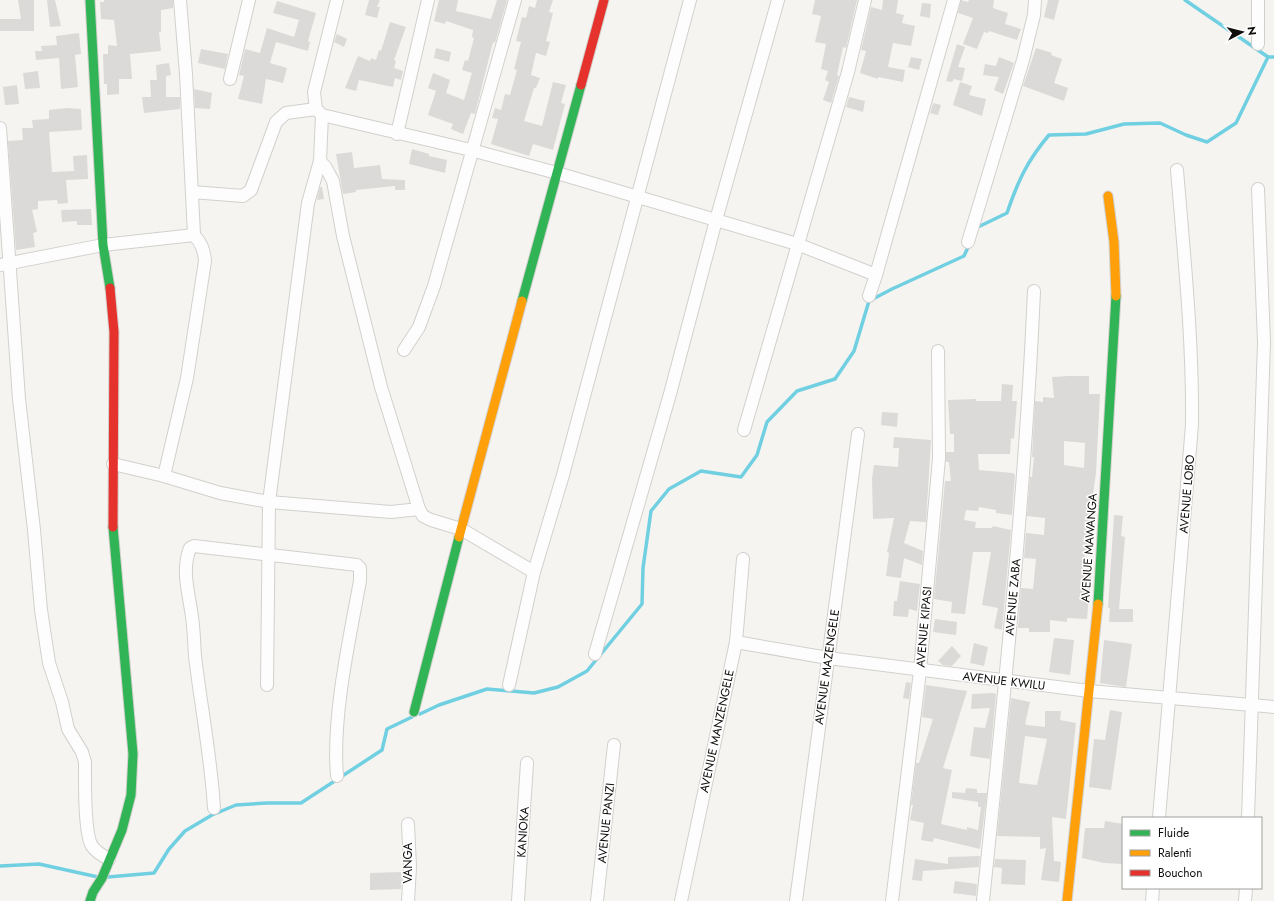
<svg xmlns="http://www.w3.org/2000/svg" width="1274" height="901" viewBox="0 0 1274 901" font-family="Jost,sans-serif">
<rect width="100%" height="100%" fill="#f6f4f0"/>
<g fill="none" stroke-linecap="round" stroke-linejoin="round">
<g stroke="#70d0e1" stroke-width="3.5">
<path d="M 1185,0 L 1268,57 L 1274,57"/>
<path d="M 976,228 L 1007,213 C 1018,181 1027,161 1049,135 L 1086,134 L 1124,124 L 1160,123 L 1186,135 L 1207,142 L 1236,123 L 1268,57"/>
<path d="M 420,714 L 439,705 L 487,689 L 534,693 L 558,687 L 587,671 L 642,604 L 643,568 L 651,511 L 669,489 L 701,471 L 741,477 L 757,455 L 767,422 L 797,391 L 835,379 L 854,351 L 869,301 L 892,289 L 964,256 L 969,245"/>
<path d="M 0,866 L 39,864 L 98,877"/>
<path d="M 108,877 L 154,873 L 169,849 L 185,831 L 212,815 L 236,805 L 267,803 L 301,803 L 382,750 L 387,729 L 412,717"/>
</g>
</g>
<g fill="#dbdad8" fill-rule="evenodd">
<path d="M 18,0 L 34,0 L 34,31 L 0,31 L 0,19 L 21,19 Z"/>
<path d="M 47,0 L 55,0 L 61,26 L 50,27 Z"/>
<path d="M 104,0 L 173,0 L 173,8 L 161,10 L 161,32 L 159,32 L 161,51 L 130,54 L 132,79 L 119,79 L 119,94 L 107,95 L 107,84 L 104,84 L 103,54 L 108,54 L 108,45 L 117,46 L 114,20 L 101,19 L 100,2 L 104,2 Z"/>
<path d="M 369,0 L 380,0 L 377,7 L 380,7 L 377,18 L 365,15 Z"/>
<path d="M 439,0 L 458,0 L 456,11 L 491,19 L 497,0 L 507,0 L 495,43 L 493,42 L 475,114 L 471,113 L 463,134 L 451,129 L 453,124 L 428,115 L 436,91 L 428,88 L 433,73 L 450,80 L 446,93 L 464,100 L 472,73 L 462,70 L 465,60 L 468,61 L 474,38 L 472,37 L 473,30 L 446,21 L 445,24 L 434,21 Z"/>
<path d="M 537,0 L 553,0 L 549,12 L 553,13 L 546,41 L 550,42 L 546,56 L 536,53 L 531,75 L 540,78 L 536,88 L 534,88 L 524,121 L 542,126 L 553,82 L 566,85 L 561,103 L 565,104 L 553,150 L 533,144 L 529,156 L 491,144 L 498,119 L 492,118 L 495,108 L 501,110 L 505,94 L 510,95 L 517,70 L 514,69 L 521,42 L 516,41 L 522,17 L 526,18 L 529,6 L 535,8 Z"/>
<path d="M 815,0 L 857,0 L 846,48 L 843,47 L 837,75 L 839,76 L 831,103 L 823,100 L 829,82 L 825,80 L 828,71 L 821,69 L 826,44 L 815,42 L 821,16 L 812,14 Z"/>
<path d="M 883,0 L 898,0 L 896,13 L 904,15 L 902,23 L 915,26 L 911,46 L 893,43 L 888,67 L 905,70 L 903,82 L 878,77 L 878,79 L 860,73 L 866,51 L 861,50 L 871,7 L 882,10 Z"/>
<path d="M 961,0 L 968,2 L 969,0 L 994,0 L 993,8 L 1008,13 L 1005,24 L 1021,29 L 1017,40 L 989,31 L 988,33 L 984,32 L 977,49 L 963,44 L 973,18 L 958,13 Z"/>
<path d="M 1048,0 L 1059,0 L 1054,20 L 1044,17 Z"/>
<path d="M 277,1 L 316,13 L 308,41 L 310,42 L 308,51 L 276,42 L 270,63 L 287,68 L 283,83 L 266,79 L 262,104 L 238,99 L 244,76 L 239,75 L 245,49 L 260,53 L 267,28 L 294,37 L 299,20 L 273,13 Z"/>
<path d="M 922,3 L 931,4 L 930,18 L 920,16 Z"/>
<path d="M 390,22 L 406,27 L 394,60 L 396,61 L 394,68 L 403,71 L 401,80 L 395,78 L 393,87 L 359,80 L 356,91 L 345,88 L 358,56 L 370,61 L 371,58 L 376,60 L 379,50 L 381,51 Z"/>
<path d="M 79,33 L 81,54 L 75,55 L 78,87 L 61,89 L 59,58 L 36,60 L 35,51 L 42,51 L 41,46 L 57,45 L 56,36 Z"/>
<path d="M 337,34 L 347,39 L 344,47 L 334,42 Z"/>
<path d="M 957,44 L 965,47 L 958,67 L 965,68 L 962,81 L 954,79 L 952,82 L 946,81 Z"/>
<path d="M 436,48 L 451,52 L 449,62 L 434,58 Z"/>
<path d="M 1036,48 L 1052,53 L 1051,55 L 1062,59 L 1054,83 L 1068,88 L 1064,101 L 1023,86 Z"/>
<path d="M 201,49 L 228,54 L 225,69 L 198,63 Z"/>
<path d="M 911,57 L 922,59 L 919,70 L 908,67 Z"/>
<path d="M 999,57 L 1014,63 L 1003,94 L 994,90 L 999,77 L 983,75 L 985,64 L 996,66 Z"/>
<path d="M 169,63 L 171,75 L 166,76 L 166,97 L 180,97 L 180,109 L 144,113 L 142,97 L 151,97 L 150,80 L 157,80 L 156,65 Z"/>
<path d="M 38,71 L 40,88 L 25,89 L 23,73 Z"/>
<path d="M 960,82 L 972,86 L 969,95 L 986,99 L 982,116 L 953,105 Z"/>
<path d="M 17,85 L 19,104 L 5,105 L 3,87 Z"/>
<path d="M 194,89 L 212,93 L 210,109 L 195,108 Z"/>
<path d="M 849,97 L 865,101 L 863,112 L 846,107 Z"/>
<path d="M 933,103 L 941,105 L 938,115 L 930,113 Z"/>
<path d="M 67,108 L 81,109 L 82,130 L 49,132 L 52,172 L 74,171 L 73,156 L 87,155 L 88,179 L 66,180 L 68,203 L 58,204 L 57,200 L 38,201 L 38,209 L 32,210 L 37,232 L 33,233 L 35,247 L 16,250 L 8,141 L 23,140 L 22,128 L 33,128 L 32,120 L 49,119 L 49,110 Z"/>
<path d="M 412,149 L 429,154 L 429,156 L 447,160 L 445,173 L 409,164 Z"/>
<path d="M 352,152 L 354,168 L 380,165 L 382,179 L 405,180 L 405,190 L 395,190 L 395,186 L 356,190 L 356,192 L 343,194 L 336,154 Z"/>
<path d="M 320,187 L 322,187 L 324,199 L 317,200 Z"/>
<path d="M 91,209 L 92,225 L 77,225 L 77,221 L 62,222 L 61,210 Z"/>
<path d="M 1068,376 L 1089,376 L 1089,394 L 1100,394 L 1096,473 L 1090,515 L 1094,515 L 1092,548 L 1089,548 L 1088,552 L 1085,552 L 1083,572 L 1091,573 L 1087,619 L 1067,618 L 1067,622 L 1050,620 L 1050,632 L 1029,632 L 1029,628 L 1018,628 L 1021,588 L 1033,589 L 1036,559 L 1024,558 L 1026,533 L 1044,535 L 1045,518 L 1027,516 L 1030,477 L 1032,477 L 1034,457 L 1032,457 L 1035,401 L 1043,402 L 1043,397 L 1054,398 L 1052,377 ZM 1064,441 L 1085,443 L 1084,468 L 1064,465 Z"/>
<path d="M 1002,384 L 1013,385 L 1012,401 L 1017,401 L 1014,439 L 1011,438 L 1010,454 L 978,454 L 979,470 L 1013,473 L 1015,475 L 1012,515 L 996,513 L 996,510 L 979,507 L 978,511 L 966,510 L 964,520 L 976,522 L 975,528 L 992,528 L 993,526 L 1011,530 L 1002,630 L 994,628 L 998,608 L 982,605 L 991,552 L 973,552 L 965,614 L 951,613 L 952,602 L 934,599 L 945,481 L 951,481 L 949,462 L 946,462 L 946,452 L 954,452 L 954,434 L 950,434 L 948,400 L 976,399 L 976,401 L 1001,401 Z"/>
<path d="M 882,412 L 898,413 L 897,427 L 881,425 Z"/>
<path d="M 894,437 L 931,440 L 926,522 L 910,521 L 904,543 L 923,551 L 922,565 L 904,558 L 901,578 L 886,576 L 889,553 L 887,552 L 894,518 L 873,519 L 872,478 L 874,465 L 898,467 L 899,448 L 893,448 Z"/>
<path d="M 1114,515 L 1123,516 L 1121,536 L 1125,537 L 1119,609 L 1133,609 L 1133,622 L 1109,622 L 1110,608 L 1108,608 Z"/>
<path d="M 900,581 L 920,584 L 917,611 L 909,609 L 908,617 L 893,616 L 894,601 L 897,601 Z"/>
<path d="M 935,619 L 957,622 L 956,635 L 933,632 Z"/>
<path d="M 1054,638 L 1074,640 L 1070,675 L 1049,672 Z"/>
<path d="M 1104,640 L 1132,644 L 1126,687 L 1100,683 Z"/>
<path d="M 974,643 L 988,647 L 984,666 L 970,663 Z"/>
<path d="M 952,646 L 961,656 L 952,666 L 943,665 L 938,661 Z"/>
<path d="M 906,682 L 911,683 L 909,699 L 903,698 Z"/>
<path d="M 926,685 L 967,691 L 943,768 L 952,770 L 941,824 L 967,830 L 967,827 L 978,830 L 981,807 L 978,807 L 978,802 L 952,798 L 952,792 L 965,793 L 966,788 L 977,789 L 977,793 L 987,793 L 980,849 L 934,838 L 933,842 L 921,840 L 924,823 L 910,820 L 913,805 L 911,805 L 916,763 L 919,763 L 933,719 L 922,717 Z"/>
<path d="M 993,693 L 996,694 L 990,759 L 970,756 L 974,727 L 985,728 L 990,708 L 971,709 L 972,694 Z"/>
<path d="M 1011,698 L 1030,702 L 1025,724 L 1027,725 L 1045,727 L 1045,711 L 1061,711 L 1060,720 L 1076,723 L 1066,819 L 1052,817 L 1054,861 L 1061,862 L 1059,882 L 1041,880 L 1046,848 L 1040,849 L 1040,837 L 997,836 ZM 1025,736 L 1047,739 L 1037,785 L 1019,783 Z"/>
<path d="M 1110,710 L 1122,712 L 1111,790 L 1089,787 L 1094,739 L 1105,740 Z"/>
<path d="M 1105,821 L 1123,824 L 1123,864 L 1104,863 L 1082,858 L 1085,828 L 1104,828 Z"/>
<path d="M 980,856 L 979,867 L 923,871 L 922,881 L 912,880 L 915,859 L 948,864 L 948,857 Z"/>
<path d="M 995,859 L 1026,860 L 1025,885 L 1001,884 L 1002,868 L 994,867 Z"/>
<path d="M 402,872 L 401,889 L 370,890 L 370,873 Z"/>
<path d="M 955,881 L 977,884 L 976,896 L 953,893 Z"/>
</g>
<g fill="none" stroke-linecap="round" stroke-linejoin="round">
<g stroke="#d2d0cd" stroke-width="14">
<g id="street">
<path d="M 1258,0 L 1258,44"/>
<path d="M 230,79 L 249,0"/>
<path d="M 322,115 L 471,150 L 557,173 L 797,244 L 876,275"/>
<path d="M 0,128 L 19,399 L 34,530 L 41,610 L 49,663 L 62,702 L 68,729 L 82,752 L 85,762 C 85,779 84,834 92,846 C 96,852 103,856 109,859"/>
<path d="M 397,134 L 428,0"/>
<path d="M 320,161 L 326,168 L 333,181 L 343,236 L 381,387 L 419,509 L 423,516 L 431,520 L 461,529 L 534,572"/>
<path d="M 192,192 L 243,196 L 251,190 L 276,122 L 286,113 L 316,109"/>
<path d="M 968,242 L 1023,60 L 1034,15 L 1035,0"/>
<path d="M 0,265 L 103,245 L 194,235"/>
<path d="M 869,296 L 876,275 L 954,0"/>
<path d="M 404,350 L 419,327 L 434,286 L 515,0"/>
<path d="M 744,430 L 848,72 L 865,0"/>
<path d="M 113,464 L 164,476 L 220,493 L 269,502 L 391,512 L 419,509"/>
<path d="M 164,476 L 187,378 L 205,261 C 204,249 201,243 194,235 L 186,74 L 180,0"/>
<path d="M 736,642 L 828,658 L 1089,691 L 1274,707"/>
<path d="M 595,654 L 670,394 L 716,220 L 778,0"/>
<path d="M 267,685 L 269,502 L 308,203 L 320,161 L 322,115 L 316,109 L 314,92 L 337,0"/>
<path d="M 509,685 L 534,572 L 563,475 L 690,0"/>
<path d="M 214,808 C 211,757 201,707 195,656 C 194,643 194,630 192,617 C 189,593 181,571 190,548 L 194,546 L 357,565 L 360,568 L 360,581 C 349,641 332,717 337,776"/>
<path d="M 1159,818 L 1192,425 C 1193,340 1184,255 1177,170"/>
<path d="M 1248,818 L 1264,342 L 1258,189"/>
<path d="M 408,824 L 410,867 L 408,901"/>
<path d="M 518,901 L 527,763"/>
<path d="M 597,901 L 614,745"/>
<path d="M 681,901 L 736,642 L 743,559"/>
<path d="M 796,901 L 858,434"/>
<path d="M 892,901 L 920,671 L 939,458 L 938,351"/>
<path d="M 983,901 C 1004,698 1025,495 1034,291"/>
<path d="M 1152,901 L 1153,888"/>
<path d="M 1245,901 L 1246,888"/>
</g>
</g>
<g stroke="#d2d0cd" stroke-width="11">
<g id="fast">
<path d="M 90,0 L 103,245 L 110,288"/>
<path d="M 522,301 L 581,85"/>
<path d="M 1098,604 L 1116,296"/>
<path d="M 414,712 L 459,537"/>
<path d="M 90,901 L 93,892 L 102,878 L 122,830 L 131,795 L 133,754 L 113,527"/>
</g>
</g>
<g stroke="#d2d0cd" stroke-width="11">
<g id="slow">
<path d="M 1108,196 L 1114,242 L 1116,296"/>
<path d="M 459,537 L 522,301"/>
<path d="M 1067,901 L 1098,604"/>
</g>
</g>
<g stroke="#d2d0cd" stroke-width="11">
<g id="jam">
<path d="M 581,85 L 604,0"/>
<path d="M 110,288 L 114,332 L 113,527"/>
</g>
</g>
<use href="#street" stroke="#fefdfd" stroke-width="12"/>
<use href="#fast" stroke="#30b455" stroke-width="9"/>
<use href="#slow" stroke="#ff9f0a" stroke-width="9"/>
<use href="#jam" stroke="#e5322d" stroke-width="9"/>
</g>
<g text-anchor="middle" stroke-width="3" stroke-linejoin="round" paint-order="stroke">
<g font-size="12" fill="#0f0e0c" stroke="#fff">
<text transform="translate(1187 494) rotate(-85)" y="4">AVENUE LOBO</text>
<text transform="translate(1089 548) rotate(-86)" y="4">AVENUE MAWANGA</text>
<text transform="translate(1013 597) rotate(-85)" y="4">AVENUE ZABA</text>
<text transform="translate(924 627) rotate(-85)" y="4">AVENUE KIPASI</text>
<text transform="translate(827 667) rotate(-82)" y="4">AVENUE MAZENGELE</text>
<text transform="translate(1004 681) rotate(7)" y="4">AVENUE KWILU</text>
<text transform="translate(717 731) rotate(-78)" y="4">AVENUE MANZENGELE</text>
<text transform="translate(606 823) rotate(-84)" y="4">AVENUE PANZI</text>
<text transform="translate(523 832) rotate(-86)" y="4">KANIOKA</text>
<text transform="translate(408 863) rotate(-90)" y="4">VANGA</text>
</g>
</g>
<rect x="1122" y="817" width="140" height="72" fill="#ffffff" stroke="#9f9f9e"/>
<rect x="1130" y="830" width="20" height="6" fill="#30b455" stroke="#9f9f9e"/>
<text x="1158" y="837" font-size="12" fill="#0f0e0c">Fluide</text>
<rect x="1130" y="850" width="20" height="6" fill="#ff9f0a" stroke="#9f9f9e"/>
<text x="1158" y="857" font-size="12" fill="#0f0e0c">Ralenti</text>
<rect x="1130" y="870" width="20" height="6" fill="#e5322d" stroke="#9f9f9e"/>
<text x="1158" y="877" font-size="12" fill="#0f0e0c">Bouchon</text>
<g transform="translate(1242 32) rotate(83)" stroke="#ffffff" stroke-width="3" paint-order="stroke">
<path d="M0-3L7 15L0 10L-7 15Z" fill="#0f0e0c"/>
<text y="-6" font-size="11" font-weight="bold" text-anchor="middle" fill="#0f0e0c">N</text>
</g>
</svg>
